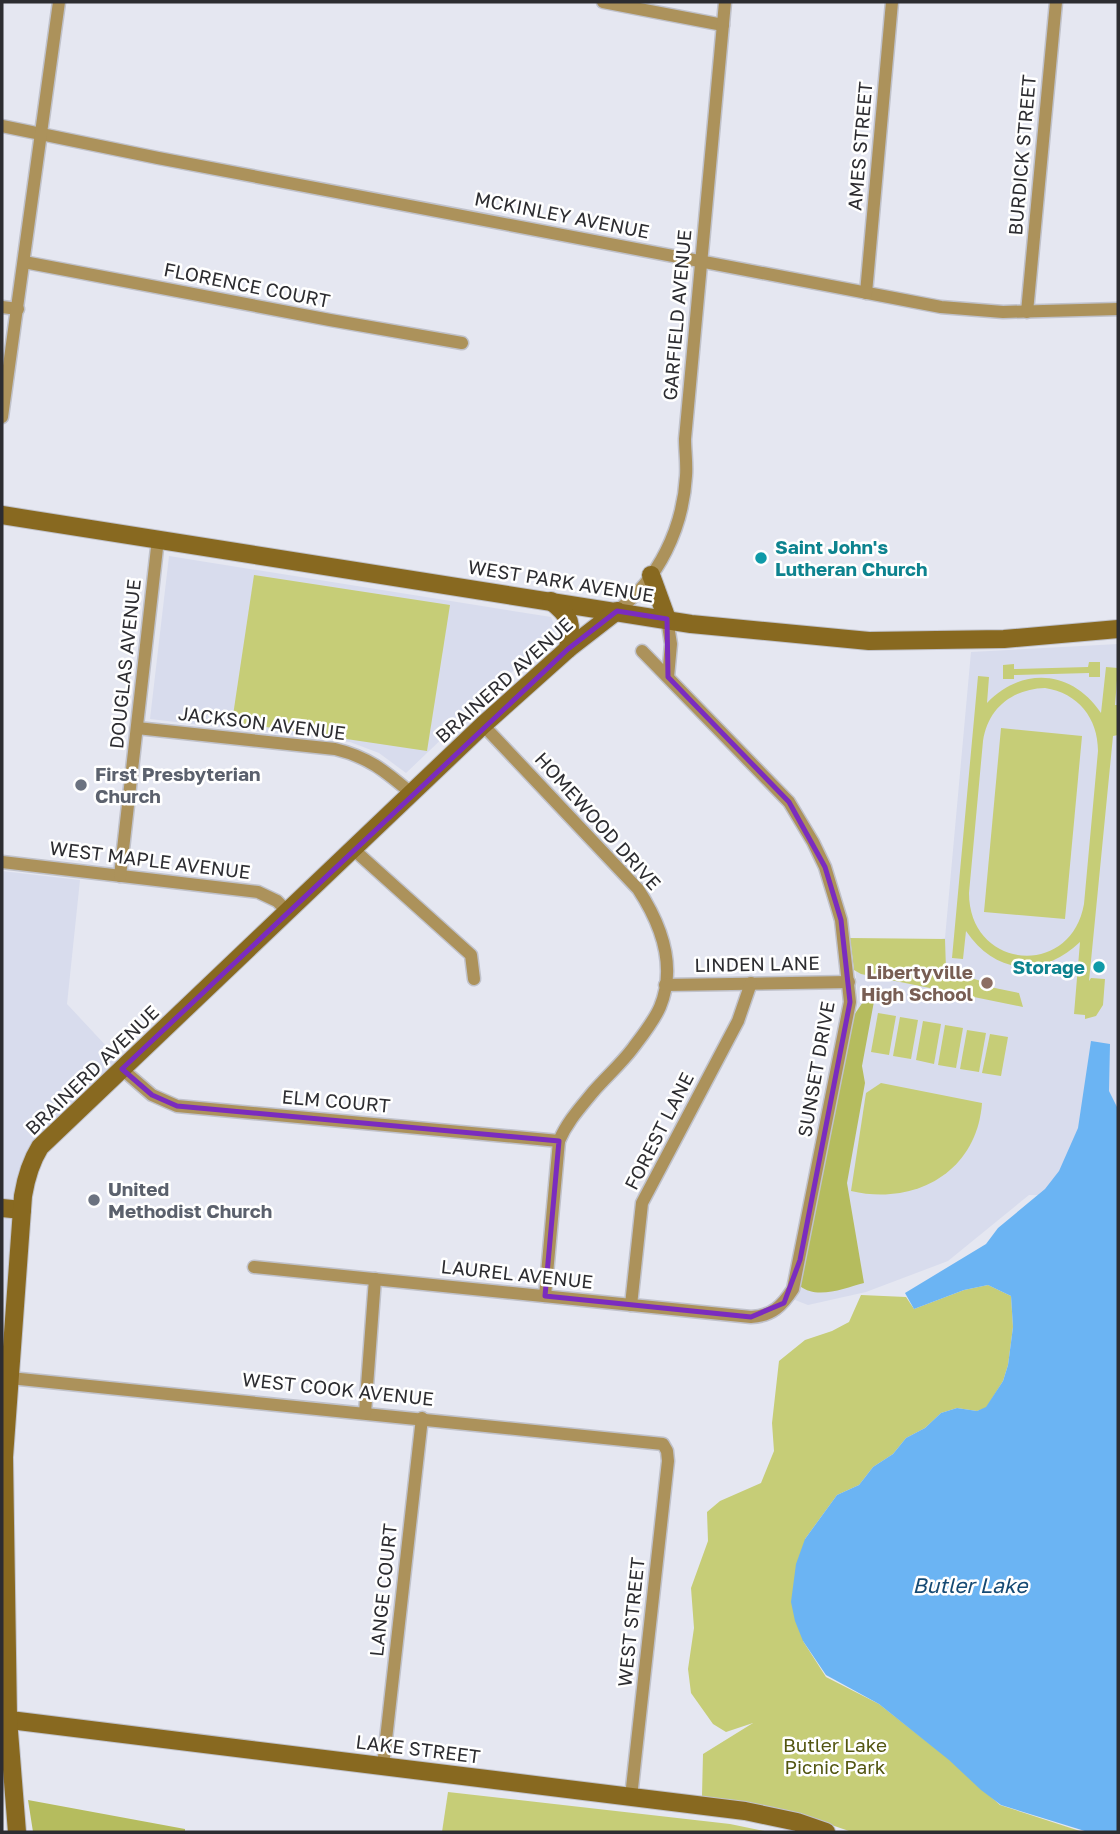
<svg xmlns="http://www.w3.org/2000/svg" width="1120" height="1834" viewBox="0 0 1120 1834" font-family="'Golos Text',sans-serif">
<rect width="100%" height="100%" fill="#e5e7f1"/>
<g fill="#d8dced">
<path d="M 169,556 L 551,617 L 556,630 L 406,773 L 379,753 L 350,742 L 150,719 Z"/>
<path d="M 1118,644 L 1118,1196 L 1029,1195 L 948,1261 L 866,1292 L 808,1305 L 795,1300 L 858,1003 L 855,963 L 945,938 L 971,652 Z"/>
<path d="M 2,871 L 80,880 L 67,1004 L 122,1063 L 29,1150 L 2,1398 Z"/>
</g>
<g fill="#c6cd77" fill-rule="evenodd">
<path d="M 254,575 L 450,605 L 427,751 L 232,722 Z"/>
<path d="M 1089,662 L 1100,662 L 1100,677 L 1089,677 L 1089,673 L 1014,675 L 1014,679 L 1003,679 L 1003,665 L 1014,664 L 1014,669 L 1088,667 Z"/>
<path d="M 1106,667 L 1118,668 L 1115,705 L 1118,705 L 1118,735 L 1113,736 L 1089,981 L 1091,978 L 1105,979 L 1103,1005 L 1096,1016 L 1085,1019 L 1085,1015 L 1074,1014 L 1080,942 C 1042,978 996,975 966,931 L 963,959 L 952,958 L 978,676 L 989,677 L 987,703 C 1023,666 1072,670 1101,713 ZM 1045,688 C 1078,693 1098,718 1098,751 L 1084,904 C 1071,979 969,970 969,893 L 983,741 C 988,708 1012,689 1045,688 Z"/>
<path d="M 1001,728 L 1082,736 L 1065,919 L 984,912 Z"/>
<path d="M 850,938 L 945,939 L 946,970 L 987,983 L 990,987 L 1019,993 L 1023,1007 L 861,974 L 854,970 Z"/>
<path d="M 878,1013 L 896,1016 L 889,1055 L 871,1052 Z"/>
<path d="M 900,1017 L 918,1020 L 911,1059 L 893,1056 Z"/>
<path d="M 923,1021 L 941,1024 L 934,1064 L 916,1060 Z"/>
<path d="M 945,1025 L 963,1028 L 956,1068 L 938,1065 Z"/>
<path d="M 967,1030 L 986,1033 L 979,1072 L 960,1069 Z"/>
<path d="M 990,1034 L 1008,1037 L 1001,1076 L 982,1073 Z"/>
<path d="M 881,1083 L 982,1103 C 977,1172 915,1206 851,1191 L 866,1093 Z"/>
<path d="M 988,1285 L 1011,1296 L 1013,1327 L 1008,1365 L 1003,1381 L 986,1408 L 977,1411 L 957,1408 L 941,1413 L 925,1428 L 906,1438 L 893,1454 L 873,1467 L 859,1485 L 837,1495 L 805,1539 L 803,1641 L 826,1677 L 879,1704 L 949,1759 L 1000,1805 L 1083,1832 L 852,1832 L 793,1812 L 702,1796 L 703,1754 L 753,1723 L 726,1732 L 713,1724 L 691,1693 L 688,1669 L 694,1628 L 691,1588 L 708,1541 L 707,1512 L 720,1501 L 761,1483 L 774,1451 L 772,1423 L 779,1361 L 805,1340 L 832,1331 L 849,1322 L 861,1295 L 906,1297 L 914,1309 L 964,1290 Z"/>
<path d="M 448,1792 L 730,1824 L 769,1832 L 442,1832 Z"/>
</g>
<g fill="#b5bc5e">
<path d="M 875,996 L 862,1066 L 865,1083 L 847,1183 L 864,1283 C 845,1288 817,1300 800,1286 L 852,1018 L 865,999 Z"/>
<path d="M 28,1800 L 185,1829 L 185,1832 L 33,1832 Z"/>
</g>
<path fill="#6bb4f3" d="M 1091,1041 L 1110,1044 L 1109,1091 L 1118,1109 L 1118,1832 L 1088,1832 L 1001,1805 L 981,1790 L 949,1760 L 879,1704 L 826,1675 L 803,1641 L 795,1621 L 791,1602 L 796,1564 L 805,1539 L 837,1495 L 859,1485 L 873,1467 L 893,1454 L 906,1438 L 925,1428 L 941,1413 L 957,1408 L 977,1411 L 986,1407 L 1003,1381 L 1008,1365 L 1013,1327 L 1011,1296 L 988,1285 L 964,1290 L 914,1309 L 905,1293 L 986,1244 L 998,1228 L 1045,1189 L 1059,1171 L 1078,1128 Z"/>
<g fill="none" stroke-linecap="round" stroke-linejoin="round">
<g stroke="#c0c2cb" stroke-width="15">
<g id="street">
<path d="M 603,2 L 723,25"/>
<path d="M 2,126 L 158,158 L 941,307 L 1003,312 L 1118,309"/>
<path d="M 24,262 L 330,320 L 462,343"/>
<path d="M 866,293 L 892,2"/>
<path d="M 2,307 L 18,309"/>
<path d="M 1027,312 L 1056,2"/>
<path d="M 2,417 L 59,2"/>
<path d="M 617,611 C 659,579 683,528 686,476 C 687,464 685,451 685,439 L 725,2"/>
<path d="M 667,619 L 671,644 L 668,677"/>
<path d="M 483,725 L 638,889 C 661,924 677,966 660,1007 C 654,1021 642,1036 633,1048 C 621,1064 606,1077 593,1092 C 580,1108 567,1122 559,1141 L 545,1296"/>
<path d="M 137,728 L 335,749 C 369,757 386,772 411,793"/>
<path d="M 353,849 L 471,955 L 474,979"/>
<path d="M 2,862 L 258,892 L 277,901 L 287,911"/>
<path d="M 120,876 L 158,539"/>
<path d="M 665,985 L 849,982"/>
<path d="M 122,1069 L 152,1095 L 177,1106 L 559,1141"/>
<path d="M 254,1267 L 751,1317 C 772,1316 782,1306 793,1289 L 850,1002 L 841,920 L 825,867 L 813,842 L 789,802 L 642,651"/>
<path d="M 631,1305 L 642,1203 L 738,1021 L 751,983"/>
<path d="M 10,1378 L 663,1444 L 667,1451 L 668,1461 L 631,1797"/>
<path d="M 365,1413 L 375,1279"/>
<path d="M 383,1766 L 422,1418"/>
</g>
</g>
<g stroke="#c0c2cb" stroke-width="20">
<g id="secondary">
<path d="M 2,515 L 691,624 L 869,641 L 1004,639 L 1118,629"/>
<path d="M 651,575 L 667,619"/>
<path d="M 551,601 C 572,618 572,622 568,649"/>
<path d="M 2,1208 L 22,1210"/>
<path d="M 2,1719 L 745,1811 L 797,1822 L 826,1832"/>
<path d="M 17,1832 L 8,1719 L 4,1457 L 23,1196 C 26,1178 30,1163 40,1147 L 483,725 L 568,649 L 617,611"/>
</g>
</g>
<use href="#street" stroke="#ac925b" stroke-width="12"/>
<use href="#secondary" stroke="#886920" stroke-width="18"/>
</g>
<path fill="none" stroke="#7b2cbf" stroke-width="5" stroke-linejoin="round" d="M 617,611 L 667,619 L 668,677 L 789,802 L 825,867 L 841,920 L 850,1002 L 800,1260 L 784,1303 L 751,1317 L 545,1296 L 559,1141 L 177,1106 L 152,1095 L 122,1069 L 568,649 Z"/>
<g fill="#0f9aa8" stroke="#fff" stroke-width="2.5">
<circle cx="761" cy="558" r="7"/>
<circle cx="1099" cy="967" r="7"/>
</g>
<g fill="#6b7280" stroke="#fff" stroke-width="2.5">
<circle cx="81" cy="785" r="7"/>
<circle cx="94" cy="1200" r="7"/>
</g>
<circle fill="#8d6e63" stroke="#fff" stroke-width="2.5" cx="987" cy="983" r="7"/>
<g text-anchor="middle" stroke-width="5" stroke-linejoin="round" paint-order="stroke">
<g font-size="19" fill="#2d2d31" stroke="#fff">
<text transform="translate(860 146) rotate(-85)" y="7">AMES STREET</text>
<text transform="translate(1022 155) rotate(-85)" y="7">BURDICK STREET</text>
<text transform="translate(562 215) rotate(11)" y="7">MCKINLEY AVENUE</text>
<text transform="translate(247 285) rotate(11)" y="7">FLORENCE COURT</text>
<text transform="translate(677 315) rotate(-85)" y="7">GARFIELD AVENUE</text>
<text transform="translate(561 581) rotate(9)" y="7">WEST PARK AVENUE</text>
<text transform="translate(125 664) rotate(-84)" y="7">DOUGLAS AVENUE</text>
<text transform="translate(504 680) rotate(-42)" y="7">BRAINERD AVENUE</text>
<text transform="translate(262 723) rotate(7)" y="7">JACKSON AVENUE</text>
<text transform="translate(598 821) rotate(48)" y="7">HOMEWOOD DRIVE</text>
<text transform="translate(150 860) rotate(7)" y="7">WEST MAPLE AVENUE</text>
<text transform="translate(757 964) rotate(-1)" y="7">LINDEN LANE</text>
<text transform="translate(816 1069) rotate(-80)" y="7">SUNSET DRIVE</text>
<text transform="translate(92 1070) rotate(-44)" y="7">BRAINERD AVENUE</text>
<text transform="translate(336 1101) rotate(5)" y="7">ELM COURT</text>
<text transform="translate(659 1131) rotate(-63)" y="7">FOREST LANE</text>
<text transform="translate(517 1274) rotate(6)" y="7">LAUREL AVENUE</text>
<text transform="translate(338 1389) rotate(6)" y="7">WEST COOK AVENUE</text>
<text transform="translate(383 1590) rotate(-84)" y="7">LANGE COURT</text>
<text transform="translate(631 1622) rotate(-84)" y="7">WEST STREET</text>
<text transform="translate(418 1749) rotate(7)" y="7">LAKE STREET</text>
</g>
<g font-size="19" font-weight="bold" fill="#0d838f" stroke="#fff" text-anchor="start">
<text x="775" y="554">Saint John's<tspan x="775" dy="22">Lutheran Church</tspan></text>
<text x="1085" y="974" text-anchor="end">Storage</text>
</g>
<g font-size="19" font-weight="bold" fill="#5b616d" stroke="#fff" text-anchor="start">
<text x="95" y="781">First Presbyterian<tspan x="95" dy="22">Church</tspan></text>
<text x="108" y="1196">United<tspan x="108" dy="22">Methodist Church</tspan></text>
</g>
<g font-size="19" font-weight="bold" fill="#785e54" stroke="#fff" text-anchor="end">
<text x="973" y="979">Libertyville<tspan x="973" dy="22">High School</tspan></text>
</g>
<g font-size="19" fill="#535611" stroke="#fff">
<text x="835" y="1752">Butler Lake<tspan x="835" dy="22">Picnic Park</tspan></text>
</g>
<g font-size="21" font-style="italic" fill="#154a74" stroke="#fff">
<text x="970" y="1593">Butler Lake</text>
</g>
</g>
<rect width="1120" height="1834" fill="none" stroke="#2d2d31" stroke-width="7"/>
</svg>
